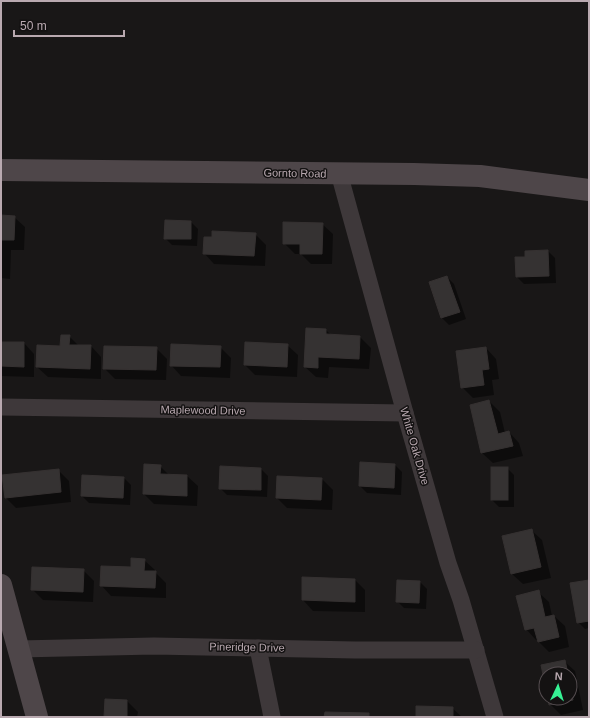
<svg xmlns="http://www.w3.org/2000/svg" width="590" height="718" viewBox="0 0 590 718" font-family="Arial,sans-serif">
<rect width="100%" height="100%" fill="#191717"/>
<g fill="#0007">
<path d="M 1,216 L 14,217 L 25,227 L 24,250 L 11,250 L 10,279 L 1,278 Z"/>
<path d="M 191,222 L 198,229 L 197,246 L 172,245 L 165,238 Z"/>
<path d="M 322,224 L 333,234 L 332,264 L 311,264 L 301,254 L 295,254 L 284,243 Z"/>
<path d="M 255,234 L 266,245 L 265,266 L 214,264 L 204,253 Z"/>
<path d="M 548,251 L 555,258 L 556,283 L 524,284 L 517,277 L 516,258 L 526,258 Z"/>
<path d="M 447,277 L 454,284 L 466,319 L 449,325 L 442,318 Z"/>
<path d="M 307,329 L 326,330 L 332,336 L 360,337 L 371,348 L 369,369 L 329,367 L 328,378 L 316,377 L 305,367 Z"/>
<path d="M 69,336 L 79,346 L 91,346 L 101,357 L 101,379 L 48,377 L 37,367 L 61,347 Z"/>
<path d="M 1,343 L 24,343 L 34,354 L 34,377 L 1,376 Z"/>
<path d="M 287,345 L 298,355 L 297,377 L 255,375 L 245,365 Z"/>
<path d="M 220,347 L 231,358 L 230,378 L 181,376 L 171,365 Z"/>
<path d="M 156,348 L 167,359 L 166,380 L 115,379 L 104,368 Z"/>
<path d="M 486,348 L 496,359 L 499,379 L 492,380 L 494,395 L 473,398 L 462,387 Z"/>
<path d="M 489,401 L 500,412 L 505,433 L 509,432 L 519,443 L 523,456 L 493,463 L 482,453 Z"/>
<path d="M 361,464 L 395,465 L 402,472 L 401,495 L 367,493 L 360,486 Z"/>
<path d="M 160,466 L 169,475 L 187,476 L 198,486 L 197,506 L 154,504 L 144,494 Z"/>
<path d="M 221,467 L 261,469 L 268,476 L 267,497 L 227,495 L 220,488 Z"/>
<path d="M 507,468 L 514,475 L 514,507 L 499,507 L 492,500 Z"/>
<path d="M 58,470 L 69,481 L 71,502 L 16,508 L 6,498 Z"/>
<path d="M 83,476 L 124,478 L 131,485 L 130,505 L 89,503 L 82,496 Z"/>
<path d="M 322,479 L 333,490 L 332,510 L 287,508 L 277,498 Z"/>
<path d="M 531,530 L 542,540 L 551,578 L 523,584 L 512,574 Z"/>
<path d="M 144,560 L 155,570 L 155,572 L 166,583 L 166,598 L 111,596 L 101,585 L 132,568 Z"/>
<path d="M 83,570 L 94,581 L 93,602 L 43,600 L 32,589 Z"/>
<path d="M 355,580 L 365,590 L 365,612 L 313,611 L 303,600 Z"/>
<path d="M 589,581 L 589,628 L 585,629 L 578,622 Z"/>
<path d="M 420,582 L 427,589 L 426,609 L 404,608 L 397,601 Z"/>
<path d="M 538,592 L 549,602 L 552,616 L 554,616 L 565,626 L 569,647 L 549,652 L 539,642 L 538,640 L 536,640 L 526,629 Z"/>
<path d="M 564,661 L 575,671 L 583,710 L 561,715 L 550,704 L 549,698 L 570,698 L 570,674 L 546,674 L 546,684 L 542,666 Z"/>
<path d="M 127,701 L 138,712 L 137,717 L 105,717 Z"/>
<path d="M 452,708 L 462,717 L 417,717 Z"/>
</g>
<g fill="#353232" stroke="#353131">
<path d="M 1,215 L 15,216 L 14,240 L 1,240 Z"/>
<path d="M 165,220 L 191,221 L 191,239 L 164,239 Z"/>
<path d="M 283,222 L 323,223 L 322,254 L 300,254 L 300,244 L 283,244 Z"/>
<path d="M 212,231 L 256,233 L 254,256 L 203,254 L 204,237 L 212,237 Z"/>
<path d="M 548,250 L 549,276 L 516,277 L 515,257 L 525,257 L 525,251 Z"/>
<path d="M 447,276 L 460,312 L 441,318 L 429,282 Z"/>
<path d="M 306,328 L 326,329 L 326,334 L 360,336 L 359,359 L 318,357 L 318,368 L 304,367 Z"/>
<path d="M 61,335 L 70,335 L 69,345 L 91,345 L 90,369 L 36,367 L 37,345 L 60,346 Z"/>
<path d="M 1,342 L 24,342 L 24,367 L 1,366 Z"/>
<path d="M 245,342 L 288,344 L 287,367 L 244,365 Z"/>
<path d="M 171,344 L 221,346 L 220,367 L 170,366 Z"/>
<path d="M 104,346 L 157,347 L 156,370 L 103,369 Z"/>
<path d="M 486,347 L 489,369 L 482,370 L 484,385 L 461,388 L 456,351 Z"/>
<path d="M 489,400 L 498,434 L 509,431 L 513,446 L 481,453 L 470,405 Z"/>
<path d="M 360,462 L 395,464 L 394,488 L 359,486 Z"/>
<path d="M 144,464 L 161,465 L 160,474 L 187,475 L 187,496 L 143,494 Z"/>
<path d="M 220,466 L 261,468 L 261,490 L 219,489 Z"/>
<rect x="491" y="467" width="17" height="33"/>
<path d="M 59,469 L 61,492 L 5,498 L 2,475 Z"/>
<path d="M 82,475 L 124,477 L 123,498 L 81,496 Z"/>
<path d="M 277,476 L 322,478 L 321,500 L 276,498 Z"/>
<path d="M 532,529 L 541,567 L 511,574 L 502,536 Z"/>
<path d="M 131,558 L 145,559 L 144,571 L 156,571 L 155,588 L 100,586 L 101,566 L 131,567 Z"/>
<path d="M 32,567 L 84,569 L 83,592 L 31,590 Z"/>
<path d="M 302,577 L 355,579 L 355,602 L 302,600 Z"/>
<path d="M 397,580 L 420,581 L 419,603 L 396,602 Z"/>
<path d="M 589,580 L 589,621 L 577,623 L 570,583 Z"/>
<path d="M 539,590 L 545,617 L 554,615 L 559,637 L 538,642 L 534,628 L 525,630 L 516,596 Z"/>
<path d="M 565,660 L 568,674 L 546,674 L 546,689 L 541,665 Z"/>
<path d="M 570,685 L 573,700 L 549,705 L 548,698 L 570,698 Z"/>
<path d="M 105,699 L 127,700 L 127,717 L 104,717 Z"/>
<path d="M 416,706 L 453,707 L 453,717 L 416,717 Z"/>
<path d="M 325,712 L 369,713 L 369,717 L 324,717 Z"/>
</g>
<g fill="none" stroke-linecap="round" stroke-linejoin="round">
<g stroke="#3e383a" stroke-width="17">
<path d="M 339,173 L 405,413 L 448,563 L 461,600 L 495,717"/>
<path d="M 1,407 L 405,413"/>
<path d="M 258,648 L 272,717"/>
<path d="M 19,649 L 154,646 L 355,650 L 476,650"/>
</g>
<g stroke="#4e4649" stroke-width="22">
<path d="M 1,170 L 414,174 L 480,176 L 589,190"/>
<path d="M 1,585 L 37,717"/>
</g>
</g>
<g text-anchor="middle" stroke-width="3" stroke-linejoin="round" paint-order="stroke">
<g font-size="11" fill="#b9a9b0" stroke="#141212">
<text transform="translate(295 173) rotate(1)" y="4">Gornto Road</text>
<text transform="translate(203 410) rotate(1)" y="4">Maplewood Drive</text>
<text transform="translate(415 446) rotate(74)" y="4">White Oak Drive</text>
<text transform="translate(247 647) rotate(1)" y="4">Pineridge Drive</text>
</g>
</g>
<rect width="590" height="718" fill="none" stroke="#b9a9b0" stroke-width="4"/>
<g transform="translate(558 686) rotate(4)"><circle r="19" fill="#141212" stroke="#564e51"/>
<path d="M0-3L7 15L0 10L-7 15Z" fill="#36f294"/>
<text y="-6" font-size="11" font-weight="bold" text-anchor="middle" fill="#b9a9b0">N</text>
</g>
<path d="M14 30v6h110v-6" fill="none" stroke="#b9a9b0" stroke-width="2"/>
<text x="20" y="30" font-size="12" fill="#b9a9b0" stroke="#141212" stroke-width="3" paint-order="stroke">50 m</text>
</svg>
